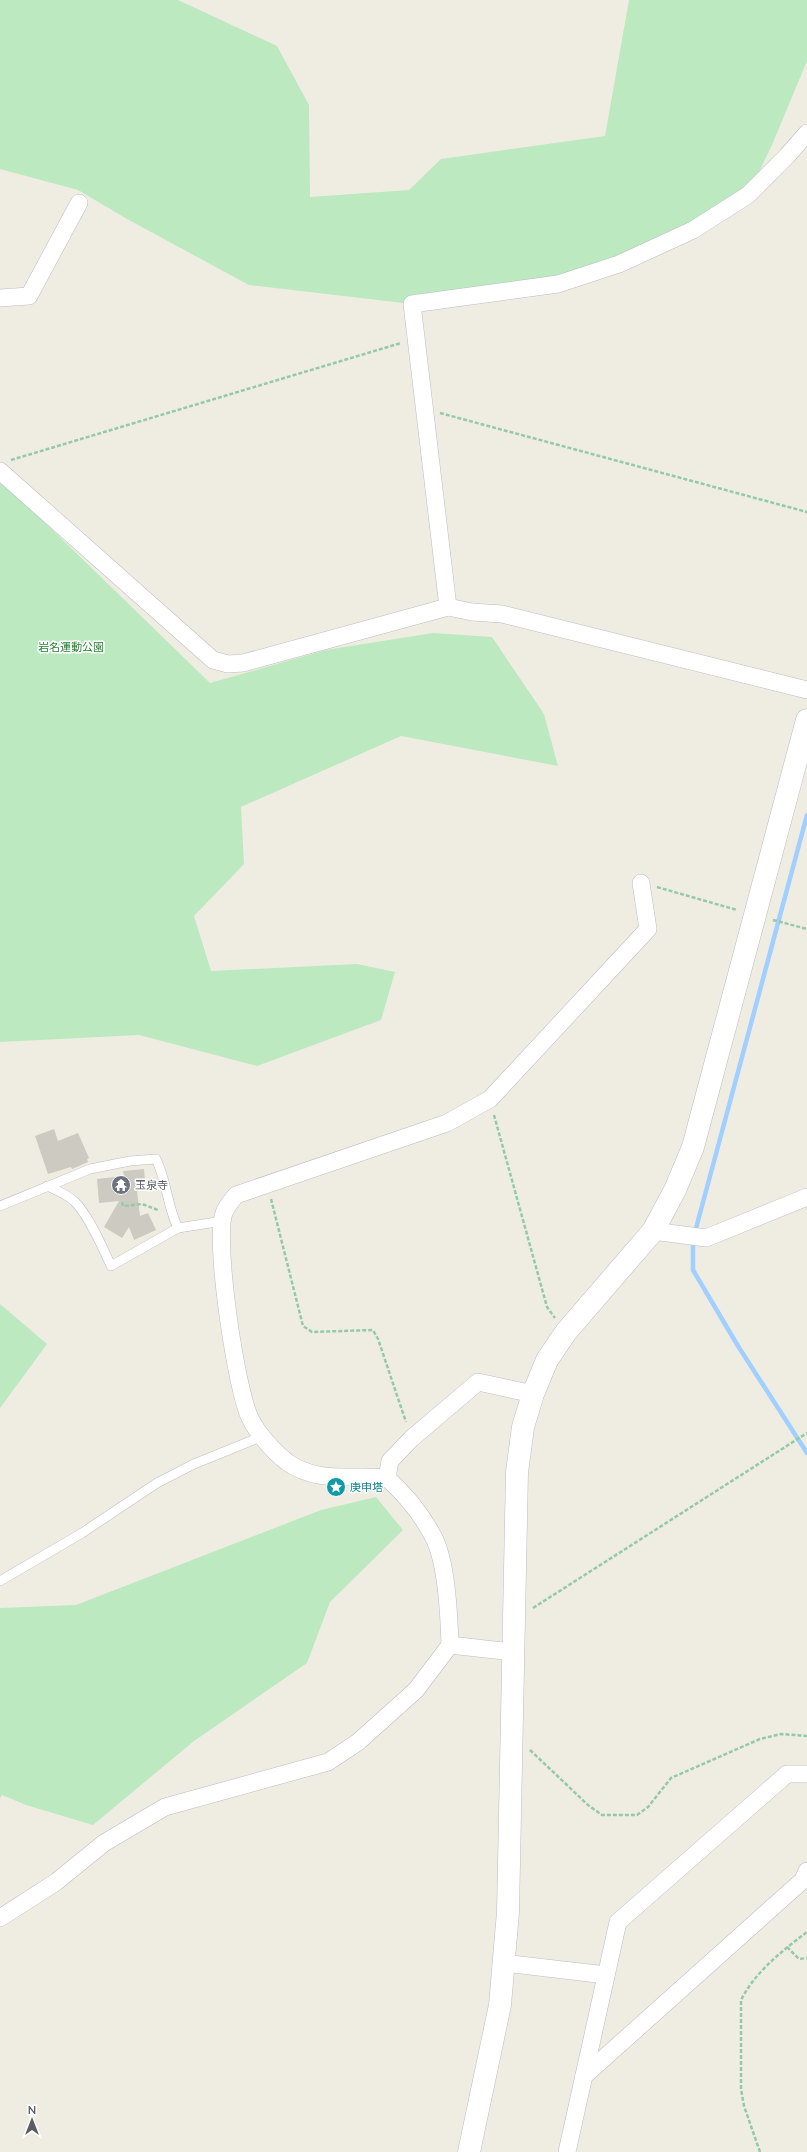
<svg xmlns="http://www.w3.org/2000/svg" width="807" height="2152" viewBox="0 0 807 2152" font-family="Lato,'Noto Sans JP',sans-serif">
<rect width="100%" height="100%" fill="#efede2"/>
<g fill="#bce9bf">
<path d="M 0,0 L 178,0 L 277,46 L 309,105 L 310,197 L 409,190 L 441,159 L 605,136 L 629,0 L 807,0 L 807,61 L 772,145 L 748,195 L 558,284 L 412,304 L 249,285 L 127,219 L 78,190 L 0,169 Z"/>
<path d="M 0,479 L 210,683 L 326,650 L 433,633 L 492,637 L 544,714 L 558,766 L 401,736 L 241,807 L 244,864 L 194,916 L 211,971 L 357,964 L 395,972 L 381,1020 L 257,1066 L 139,1035 L 0,1042 Z"/>
<path d="M 0,1304 L 47,1344 L 0,1408 Z"/>
<path d="M 376,1497 L 403,1530 L 330,1602 L 307,1663 L 194,1741 L 93,1825 L 26,1805 L 2,1795 L 0,1798 L 0,1608 L 76,1605 L 321,1510 Z"/>
</g>
<g fill="none" stroke-linecap="round" stroke-linejoin="round">
<g stroke="#a1cfff" stroke-width="4.5">
<path d="M 695,1232 L 807,815"/>
<path d="M 693,1240 L 693,1270 L 738,1346 L 807,1453"/>
</g>
</g>
<g fill="#cccac1">
<path d="M 54,1129 L 58,1141 L 78,1133 L 89,1158 L 87,1159 L 88,1162 L 72,1169 L 71,1167 L 48,1174 L 35,1136 Z"/>
<path d="M 144,1169 L 145,1181 L 136,1182 L 140,1216 L 148,1213 L 156,1230 L 134,1240 L 129,1227 L 122,1238 L 104,1227 L 119,1201 L 99,1203 L 97,1179 L 124,1176 L 123,1171 Z"/>
</g>
<g fill="none" stroke-linecap="round" stroke-linejoin="round">
<g stroke="#babcc2" stroke-width="10">
<g id="service">
<path d="M 47,1186 C 56,1190 66,1194 74,1201 C 88,1214 103,1248 111,1266 L 178,1228"/>
<path d="M 0,1206 L 90,1169 L 130,1161 L 156,1159 C 167,1181 167,1206 178,1228 L 223,1221"/>
<path d="M 0,1581 L 82,1533 L 157,1483 L 194,1464 L 263,1436"/>
</g>
</g>
<g stroke="#babcc2" stroke-width="18">
<g id="minor">
<path d="M 0,298 L 29,296 L 79,203"/>
<path d="M 0,471 L 213,660 L 228,664 L 243,663 L 448,607 L 472,612 L 502,614 L 807,690"/>
<path d="M 448,607 L 412,304 L 558,284 L 619,264 L 693,230 L 748,195 L 787,156 L 807,133"/>
<path d="M 653,1231 L 706,1238 L 807,1197"/>
<path d="M 387,1478 L 390,1461 L 411,1439 L 478,1382 L 533,1394"/>
<path d="M 512,1652 L 450,1645 C 449,1616 447,1567 435,1540 C 423,1516 406,1495 387,1478 C 351,1474 318,1484 287,1462 C 274,1452 257,1433 250,1418 C 236,1389 214,1241 224,1213 C 226,1207 232,1200 236,1195 L 447,1123 L 490,1099 L 648,929 L 641,883"/>
<path d="M 0,1918 L 56,1882 L 104,1843 L 165,1807 L 328,1762 L 358,1742 L 416,1690 L 450,1645"/>
<path d="M 504,1963 L 606,1975"/>
<path d="M 584,2076 L 803,1880 L 807,1871"/>
<path d="M 567,2152 L 618,1922 L 787,1774 L 807,1774"/>
</g>
</g>
<g stroke="#babcc2" stroke-width="23">
<path id="tertiary" d="M 469,2152 L 500,2005 L 508,1912 L 517,1472 L 523,1427 L 533,1394 L 547,1360 L 566,1332 L 653,1231 L 675,1190 L 693,1147 L 807,720"/>
</g>
<g stroke="#94caa8" stroke-width="2.5" stroke-dasharray="4 2" stroke-linecap="butt">
<path d="M 440,413 L 807,512"/>
<path d="M 11,460 L 401,343"/>
<path d="M 657,887 L 737,910"/>
<path d="M 773,920 L 807,929"/>
<path d="M 494,1115 L 547,1307 L 555,1318"/>
<path d="M 271,1199 L 303,1326 L 312,1332 L 373,1330 L 378,1339 L 406,1422"/>
<path d="M 122,1202 L 123,1206 L 142,1204 L 158,1210"/>
<path d="M 533,1608 L 807,1433"/>
<path d="M 530,1750 L 588,1805 L 602,1815 L 637,1815 L 648,1807 L 671,1778 L 760,1739 L 781,1734 L 807,1736"/>
<path d="M 787,1947 L 799,1959 L 807,1958"/>
<path d="M 760,2152 L 744,2106 L 741,2089 L 741,2000 C 755,1972 783,1950 807,1932"/>
</g>
<use href="#service" stroke="#fff" stroke-width="9"/>
<use href="#minor" stroke="#fff" stroke-width="17"/>
<use href="#tertiary" stroke="#fff" stroke-width="22"/>
</g>
<defs>
<g id="temple-disc" transform="scale(1)"><circle r="9.5" fill="#6b7280" stroke="#fff"/><path d="M0-6L5-2H3V0L6.5 2.5H4V6H1.5V3h-3V6H-4V2.5H-6.5L-3 0V-2H-5Z" fill="#fff"/></g>
<g id="sight-disc" transform="scale(1)"><circle r="9.5" fill="#0f9aa8" stroke="#fff"/><path d="M0-6L1.8-2.2L6-1.7L2.9 1.2L3.7 5.4L0 3.3L-3.7 5.4L-2.9 1.2L-6-1.7L-1.8-2.2Z" fill="#fff"/></g>
</defs>
<g fill-rule="evenodd">
<use href="#temple-disc" x="121" y="1185"/>
<use href="#sight-disc" x="336" y="1487"/>
</g>
<g text-anchor="middle" stroke-width="3" stroke-linejoin="round" paint-order="stroke">
<g font-size="11" fill="#2c8237" stroke="#fff">
<text x="71" y="651">岩名運動公園</text>
</g>
<g font-size="11" fill="#5b616d" stroke="#fff" text-anchor="start">
<text x="135" y="1189">玉泉寺</text>
</g>
<g font-size="11" fill="#0d838f" stroke="#fff" text-anchor="start">
<text x="350" y="1491">庚申塔</text>
</g>
</g>
<g transform="translate(32 2120)" stroke="#ffffff" stroke-width="3" paint-order="stroke">
<path d="M0-3L7 15L0 10L-7 15Z" fill="#5a5e64"/>
<text y="-6" font-size="11" font-weight="bold" text-anchor="middle" fill="#5a5e64">N</text>
</g>
</svg>
